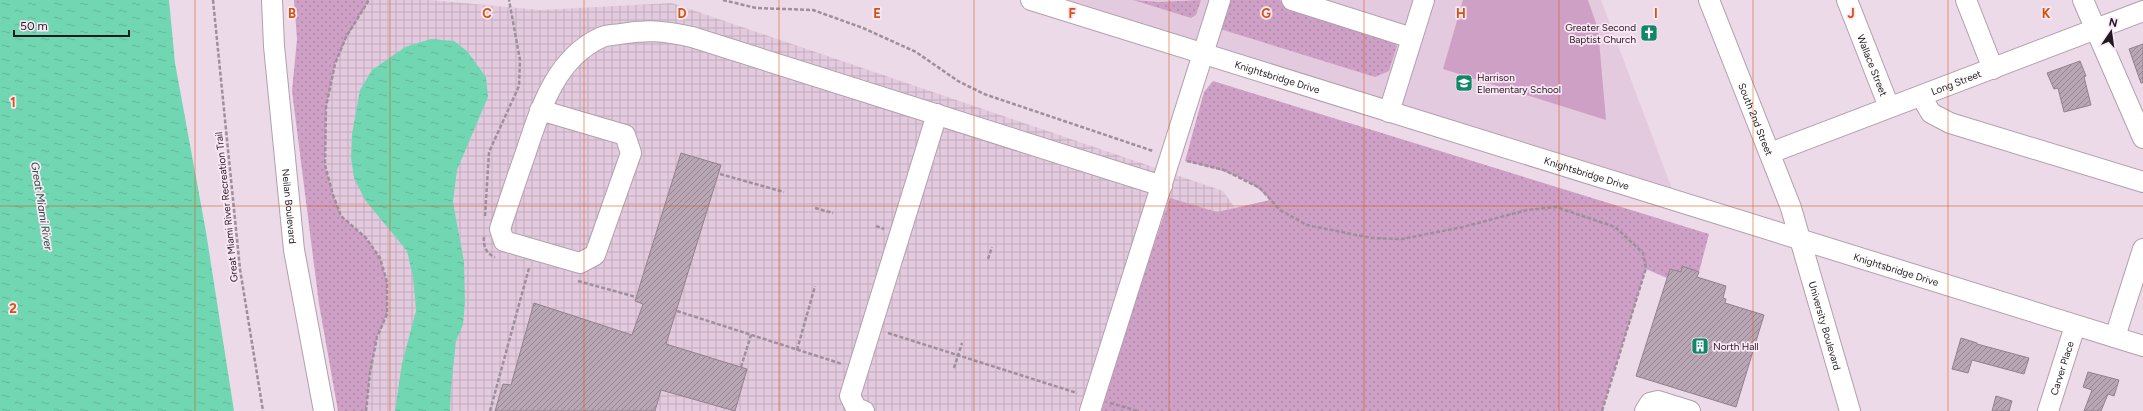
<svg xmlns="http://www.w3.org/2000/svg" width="2143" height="411" viewBox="0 0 2143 411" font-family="Figtree,sans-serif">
<defs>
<pattern id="industrial-grid" width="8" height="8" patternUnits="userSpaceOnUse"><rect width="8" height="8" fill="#e4cade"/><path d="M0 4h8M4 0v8" fill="none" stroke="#c3adbe"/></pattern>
<pattern id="grass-dots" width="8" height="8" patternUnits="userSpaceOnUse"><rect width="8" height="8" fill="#cfa0c5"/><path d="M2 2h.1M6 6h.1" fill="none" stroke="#b189a9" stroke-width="1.8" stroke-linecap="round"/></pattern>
<pattern id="water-ripples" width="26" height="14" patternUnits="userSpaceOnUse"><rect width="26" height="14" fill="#71d7b3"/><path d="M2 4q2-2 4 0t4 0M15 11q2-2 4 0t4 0" fill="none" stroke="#62b89a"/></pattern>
<pattern id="building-hatch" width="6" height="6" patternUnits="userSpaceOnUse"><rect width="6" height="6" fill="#b9a6b4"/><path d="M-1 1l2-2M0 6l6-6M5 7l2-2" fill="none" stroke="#968692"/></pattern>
</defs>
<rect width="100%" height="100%" fill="#eddae9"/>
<path fill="#e4cade" d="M 1031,0 L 1601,0 L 1677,202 Z"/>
<path fill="url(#industrial-grid)" d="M 316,0 L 431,0 L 540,10 L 672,3 L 1223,191 L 1381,411 L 364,411 L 311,70 Z"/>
<g fill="url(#grass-dots)">
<path d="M 294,0 L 369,0 L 347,37 L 335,64 L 326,108 L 325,165 L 333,195 L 341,216 L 366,238 L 380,258 L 387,282 L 387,314 L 377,337 L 370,373 L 366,411 L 338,411 L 319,304 L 292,91 L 297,39 Z"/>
<path d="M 1133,0 L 1159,2 L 1201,0 L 1196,15 L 1191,18 Z"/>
<path d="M 1226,0 L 1280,0 L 1282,3 L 1394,40 L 1397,46 L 1389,71 L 1375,77 L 1220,29 Z"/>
<path d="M 1213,81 L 1709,234 L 1699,272 L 1683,267 L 1681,272 L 1670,269 L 1667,278 L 1646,269 L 1602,411 L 1090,411 L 1101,399 L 1170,198 L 1217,212 L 1270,200 C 1249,175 1216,169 1185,161 L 1204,92 Z"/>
</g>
<path fill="#cfa0c5" d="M 1463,0 L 1588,0 L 1598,29 L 1606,120 L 1443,69 Z"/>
<g fill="url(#water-ripples)">
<path d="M 0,0 L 169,0 L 175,63 L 206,232 L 234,411 L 0,411 Z"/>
<path d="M 431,39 L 454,41 L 467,51 L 486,77 L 488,97 L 457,170 L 453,202 L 464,262 L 465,301 L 463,325 L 456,341 L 451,388 L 450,411 L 395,411 L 402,363 L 416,311 L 413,277 L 407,251 L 365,200 L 354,178 L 351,158 L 352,134 L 360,90 L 372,70 L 405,47 Z"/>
</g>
<g fill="url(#building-hatch)" stroke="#92808e">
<path d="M 2143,44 L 2143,83 L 2141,83 L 2129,49 Z"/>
<path d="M 2080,61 L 2086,76 L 2084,77 L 2091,105 L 2064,112 L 2058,88 L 2054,89 L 2047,73 Z"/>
<path d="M 681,153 L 721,165 L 666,344 L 747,369 L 735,411 L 661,390 L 655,411 L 495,411 L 503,384 L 511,385 L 534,303 L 632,335 L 643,304 L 635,301 Z"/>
<path d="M 1682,266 L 1699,272 L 1697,277 L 1726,286 L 1723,298 L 1726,299 L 1725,303 L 1764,315 L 1736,407 L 1636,376 L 1670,269 L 1681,272 Z"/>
<path d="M 1961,338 L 1977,343 L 1977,344 L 2029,358 L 2024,374 L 1972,360 L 1968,373 L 1952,369 Z"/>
<path d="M 2088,372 L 2119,380 L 2114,396 L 2108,394 L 2101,411 L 2084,411 L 2092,390 L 2083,387 Z"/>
<path d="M 1996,396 L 2012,401 L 2009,411 L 1992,411 Z"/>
</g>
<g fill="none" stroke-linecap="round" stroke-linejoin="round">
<g stroke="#b29fad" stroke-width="22">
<g id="minor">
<path id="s1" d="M 272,0 L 274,46 L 294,250 L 324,411"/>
<path id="s2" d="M 1031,0 L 2143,346"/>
<path d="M 1292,0 L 1412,38"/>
<path id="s3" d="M 1709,0 L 1791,208 L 1850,411"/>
<path id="s4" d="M 1847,0 L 1889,107"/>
<path d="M 1966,0 L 1993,69"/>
<path d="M 2083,0 L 2143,138"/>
<path d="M 1921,96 L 1931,113 L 1950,123 L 2143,182"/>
<path d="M 540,110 L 625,135 L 631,153 L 595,255 L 580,263 L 504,241 L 500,229 C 508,205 516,180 525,155 C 540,110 555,58 602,37 C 607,35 614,35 620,34 C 647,29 664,31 692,37 L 1162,186"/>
<path d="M 1389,112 L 1424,0"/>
<path id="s5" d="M 1770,153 L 2143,11"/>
<path d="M 2115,337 L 2143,249"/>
<path d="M 864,411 L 856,408 L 850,396 L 937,114"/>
<path d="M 1090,411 L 1220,0"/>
<path d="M 1645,411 L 1650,403 L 1658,401 L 1690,411"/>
<path id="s6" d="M 2048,411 L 2075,326"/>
</g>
</g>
<g stroke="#9e8f9b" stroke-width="2.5" stroke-dasharray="4 2" stroke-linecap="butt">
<path d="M 213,0 L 240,269 L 263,411"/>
<path d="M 723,0 L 756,8 L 813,10 L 863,28 L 916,52 L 958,81 L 984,94 L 1153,151"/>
<path d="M 1187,161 L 1224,170 L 1260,188 L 1280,210 L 1307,225 L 1371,238 L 1402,239 L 1463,227 L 1527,210 L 1556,207 L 1615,227 L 1643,253 L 1646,268 L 1602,411"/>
<path d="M 720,174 L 784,192"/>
<path d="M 815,208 L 833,213"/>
<path d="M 485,216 L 489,152 L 519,86 L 520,60 L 509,0"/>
<path d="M 876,226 L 884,229"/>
<path d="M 484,237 C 483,245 486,254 495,257"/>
<path d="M 988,259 L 992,247"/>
<path d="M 578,281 L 636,297"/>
<path d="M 677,311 L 842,364"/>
<path d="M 888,333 L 1077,393"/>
<path d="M 797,350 L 815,286"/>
<path d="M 741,367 L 751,335"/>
<path d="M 954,368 L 962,343"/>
<path d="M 1110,403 L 1138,411"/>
<path d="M 366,411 L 370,373 L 377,337 L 387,314 L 387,282 L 380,258 L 366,238 L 341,216 L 333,195 L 325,165 L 326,107 L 335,64 L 346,37 L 369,0"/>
<path d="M 490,411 L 529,268"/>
</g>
<use href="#minor" stroke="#fff" stroke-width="20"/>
</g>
<path fill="none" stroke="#d4530e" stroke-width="1" stroke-opacity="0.55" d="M 195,0 L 195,411M 390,0 L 390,411M 584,0 L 584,411M 779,0 L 779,411M 974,0 L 974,411M 1169,0 L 1169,411M 1364,0 L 1364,411M 1559,0 L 1559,411M 1753,0 L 1753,411M 1948,0 L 1948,411M 0,206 L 2143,206"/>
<defs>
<g id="church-square" transform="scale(0.9)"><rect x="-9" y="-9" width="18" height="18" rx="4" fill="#118767" stroke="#fbe7f6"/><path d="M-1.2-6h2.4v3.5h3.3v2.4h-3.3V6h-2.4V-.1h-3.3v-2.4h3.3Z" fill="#fff"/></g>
<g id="school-square" transform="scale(0.9)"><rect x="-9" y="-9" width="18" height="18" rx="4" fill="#118767" stroke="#fbe7f6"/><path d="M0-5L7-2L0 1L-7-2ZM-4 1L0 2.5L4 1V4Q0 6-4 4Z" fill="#fff"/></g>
<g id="building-square" transform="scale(0.9)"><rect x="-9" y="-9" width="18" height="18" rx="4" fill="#118767" stroke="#fbe7f6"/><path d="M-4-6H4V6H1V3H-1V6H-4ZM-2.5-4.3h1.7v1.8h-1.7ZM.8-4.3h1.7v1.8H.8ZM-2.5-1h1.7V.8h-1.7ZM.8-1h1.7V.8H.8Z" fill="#fff"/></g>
</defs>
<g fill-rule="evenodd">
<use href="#church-square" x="1649" y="33"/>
<use href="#school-square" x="1464" y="83"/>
<use href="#building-square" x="1700" y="346"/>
</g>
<g text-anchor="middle" stroke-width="3.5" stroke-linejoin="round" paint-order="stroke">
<g font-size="10" fill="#20191f" stroke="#fbe7f6" text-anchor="start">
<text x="1636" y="31" text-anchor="end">Greater Second<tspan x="1636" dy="12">Baptist Church</tspan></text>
<text x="1477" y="81">Harrison<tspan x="1477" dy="12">Elementary School</tspan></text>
<text x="1713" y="350">North Hall</text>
</g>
<g font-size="10" fill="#20191f" stroke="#fbe7f6">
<text dy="4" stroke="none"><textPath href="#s4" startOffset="70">Wallace Street</textPath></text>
<text dy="4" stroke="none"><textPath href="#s2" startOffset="258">Knightsbridge Drive</textPath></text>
<text dy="4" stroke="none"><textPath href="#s5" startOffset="199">Long Street</textPath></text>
<text dy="4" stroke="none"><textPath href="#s3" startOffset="128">South 2nd Street</textPath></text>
<text dy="4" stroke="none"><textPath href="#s2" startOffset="582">Knightsbridge Drive</textPath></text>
<text transform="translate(226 207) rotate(-96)" y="4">Great Miami River Recreation Trail</text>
<text dy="4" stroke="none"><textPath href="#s1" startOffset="207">Neilan Boulevard</textPath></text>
<text dy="4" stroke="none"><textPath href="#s2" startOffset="906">Knightsbridge Drive</textPath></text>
<text dy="4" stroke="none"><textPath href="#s3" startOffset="346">University Boulevard</textPath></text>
<text dy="4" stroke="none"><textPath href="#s6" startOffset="45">Carver Place</textPath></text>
</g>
<g font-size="11" font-style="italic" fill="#265242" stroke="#fbe7f6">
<text transform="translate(42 206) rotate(81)" y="4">Great Miami River</text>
</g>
</g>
<g font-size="13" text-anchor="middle" font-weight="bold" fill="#d4530e" stroke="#fbe7f6" stroke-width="3.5" stroke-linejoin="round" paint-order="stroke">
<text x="292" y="18">B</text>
<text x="487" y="18">C</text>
<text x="682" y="18">D</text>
<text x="877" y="18">E</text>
<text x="1072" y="18">F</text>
<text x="1266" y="18">G</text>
<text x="1461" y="18">H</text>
<text x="1656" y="18">I</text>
<text x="1851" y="18">J</text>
<text x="2046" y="18">K</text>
<text x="13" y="107">1</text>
<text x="13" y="313">2</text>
</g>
<g transform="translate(2111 32) rotate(13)" stroke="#fbe7f6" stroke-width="3" paint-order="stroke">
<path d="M0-3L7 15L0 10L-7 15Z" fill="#20191f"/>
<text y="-6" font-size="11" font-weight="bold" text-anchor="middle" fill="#20191f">N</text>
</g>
<path d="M14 30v6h115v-6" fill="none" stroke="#20191f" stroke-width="2"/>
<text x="20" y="30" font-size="12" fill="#20191f" stroke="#fbe7f6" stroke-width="3" paint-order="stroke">50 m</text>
</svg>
